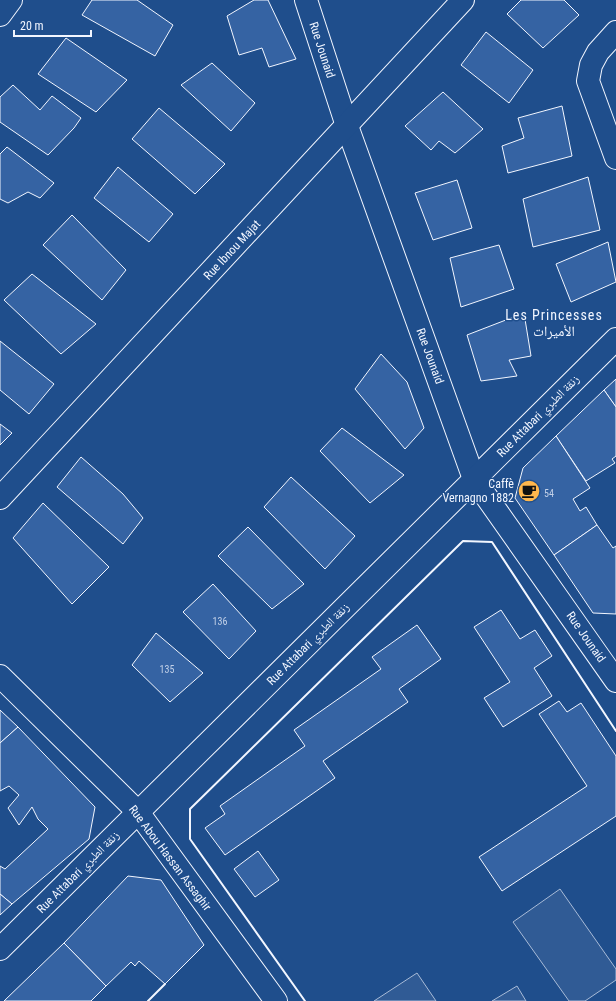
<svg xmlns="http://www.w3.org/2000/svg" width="616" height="1001" viewBox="0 0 616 1001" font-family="'Roboto Condensed','Noto Naskh Arabic',sans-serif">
<rect width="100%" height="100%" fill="#1f4e8c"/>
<g fill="#305b95" stroke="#a8bbd7">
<path d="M 560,889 L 616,969 L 616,980 L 585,1001 L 569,1001 L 513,922 Z"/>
<path d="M 417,973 L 436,1001 L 374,1001 Z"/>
<path d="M 517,986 L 526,1001 L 492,1001 Z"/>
</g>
<g fill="#3563a3" stroke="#f2f6ff">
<path d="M 92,0 L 137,0 L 173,25 L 155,56 L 82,15 Z"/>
<path d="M 254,0 L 268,0 L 296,59 L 269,67 L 262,48 L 239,55 L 227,16 Z"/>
<path d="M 521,0 L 564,0 L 579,15 L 543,48 L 507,14 Z"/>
<path d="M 486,32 L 533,70 L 509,103 L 461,65 Z"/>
<path d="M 66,38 L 127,80 L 96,112 L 38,74 Z"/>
<path d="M 212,63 L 255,103 L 231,131 L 181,85 Z"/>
<path d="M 13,85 L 40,110 L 52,96 L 81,118 L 74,128 L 48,155 L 0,122 L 0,97 Z"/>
<path d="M 443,92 L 483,129 L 455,153 L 439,141 L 431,150 L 405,126 Z"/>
<path d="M 562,106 L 572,156 L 508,173 L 502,146 L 524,138 L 518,118 Z"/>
<path d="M 159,108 L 225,164 L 195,194 L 132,139 Z"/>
<path d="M 7,147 L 54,183 L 40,198 L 28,192 L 8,203 L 0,199 L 0,154 Z"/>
<path d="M 118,167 L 173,214 L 149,242 L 94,198 Z"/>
<path d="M 588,177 L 600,230 L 533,247 L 523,199 Z"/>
<path d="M 457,180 L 472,228 L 433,240 L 415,193 Z"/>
<path d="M 72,215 L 126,270 L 102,300 L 43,245 Z"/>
<path d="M 608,242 L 616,282 L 571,302 L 556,264 Z"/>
<path d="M 499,245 L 514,289 L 461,307 L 450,258 Z"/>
<path d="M 32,274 L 96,324 L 61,354 L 4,300 Z"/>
<path d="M 524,313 L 531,356 L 509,360 L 517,376 L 481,381 L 467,335 Z"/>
<path d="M 0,341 L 54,384 L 29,414 L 0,390 Z"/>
<path d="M 381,354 L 407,382 L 424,428 L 405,449 L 355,389 Z"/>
<path d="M 616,379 L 616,407 L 604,390 Z"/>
<path d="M 604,390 L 616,407 L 616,456 L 612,459 L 615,463 L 586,481 L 556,436 Z"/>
<path d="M 0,424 L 12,433 L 0,445 Z"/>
<path d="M 342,428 L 404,475 L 370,503 L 320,451 Z"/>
<path d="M 556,436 L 590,488 L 573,499 L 580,511 L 586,507 L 597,525 L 554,555 L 515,498 L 523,468 Z"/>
<path d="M 81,457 L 123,494 L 143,518 L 123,544 L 57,487 Z"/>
<path d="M 291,477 L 355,536 L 325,569 L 264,507 Z"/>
<path d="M 43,503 L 109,567 L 72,604 L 13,538 Z"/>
<path d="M 597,525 L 613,548 L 616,546 L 616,614 L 593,613 L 554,555 Z"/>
<path d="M 248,527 L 304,584 L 272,609 L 218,556 Z"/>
<path d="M 213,584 L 256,631 L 229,659 L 183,612 Z"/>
<path d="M 501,610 L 520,639 L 535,630 L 552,656 L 534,668 L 552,696 L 503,727 L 484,698 L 510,682 L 474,627 Z"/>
<path d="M 417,625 L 441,659 L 399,689 L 408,702 L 323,761 L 335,778 L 225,855 L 205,828 L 225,814 L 220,806 L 305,746 L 294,730 L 381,669 L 372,657 Z"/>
<path d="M 156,633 L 203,673 L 170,702 L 132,665 Z"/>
<path d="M 559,701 L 567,712 L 581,703 L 616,756 L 616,816 L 502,891 L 479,857 L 587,786 L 539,714 Z"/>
<path d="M 0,710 L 18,727 L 0,743 Z"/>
<path d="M 18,727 L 95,807 L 89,839 L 12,904 L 0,894 L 0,866 L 5,869 L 48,829 L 38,819 L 32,807 L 19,825 L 8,808 L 19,795 L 9,786 L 0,791 L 0,743 Z"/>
<path d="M 258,851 L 279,880 L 255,897 L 234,869 Z"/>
<path d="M 128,876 L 161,880 L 204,945 L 165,984 L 139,961 L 135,966 L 131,962 L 106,986 L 64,943 Z"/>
<path d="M 0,894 L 12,904 L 0,915 Z"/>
<path d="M 64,943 L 106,986 L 91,1001 L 4,1001 Z"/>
</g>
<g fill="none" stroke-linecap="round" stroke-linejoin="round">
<g stroke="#f2f6ff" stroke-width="24">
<g id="street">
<path d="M 306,0 L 347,126 L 474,479 L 616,681"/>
<path d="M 0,15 L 11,0"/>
<path d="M 616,32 L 598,52 L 591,65 L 588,81 L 616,158"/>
<path d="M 0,498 L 463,0"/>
<path d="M 0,676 L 138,812 L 276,1001"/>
<path d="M 0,949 L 616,339"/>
</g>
</g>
<use href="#street" stroke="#1f4e8c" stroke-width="22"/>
<g stroke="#f2f6ff" stroke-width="2">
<path d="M 148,1001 L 165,984"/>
<path d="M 305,1001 L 190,839 L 190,809 L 463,541 L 492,542 L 616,731"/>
</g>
</g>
<defs>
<g id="cafe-disc" transform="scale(1.15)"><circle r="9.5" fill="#ffb74d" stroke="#1f4e8c"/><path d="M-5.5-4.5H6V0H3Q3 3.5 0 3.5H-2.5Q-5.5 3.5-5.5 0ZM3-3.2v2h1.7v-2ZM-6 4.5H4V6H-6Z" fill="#111"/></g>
</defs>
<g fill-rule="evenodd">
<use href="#cafe-disc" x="529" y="491"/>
</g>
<g text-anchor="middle" stroke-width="3" stroke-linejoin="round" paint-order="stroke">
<g font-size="10" fill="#c3d1e8">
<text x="549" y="497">54</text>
<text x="220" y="625">136</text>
<text x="167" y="673">135</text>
</g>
<g font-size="12" fill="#f2f6ff" stroke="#1f4e8c">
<text transform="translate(322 50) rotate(72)" y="4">Rue Jounaid</text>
<text transform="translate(232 250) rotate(-47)" y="4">Rue Ibnou Majat</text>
<text transform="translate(430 356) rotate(70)" y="4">Rue Jounaid</text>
<text transform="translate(538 416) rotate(-45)" y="4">Rue Attabari زنقة الطبري</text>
<text transform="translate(586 637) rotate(55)" y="4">Rue Jounaid</text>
<text transform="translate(308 644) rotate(-45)" y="4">Rue Attabari زنقة الطبري</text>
<text transform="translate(170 858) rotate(53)" y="4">Rue Abou Hassan Assaghir</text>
<text transform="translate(78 872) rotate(-45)" y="4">Rue Attabari زنقة الطبري</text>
</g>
<g font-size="12" fill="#f2f6ff" stroke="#1f4e8c" text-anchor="end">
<text x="514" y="488">Caffè<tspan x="514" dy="14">Vernagno 1882</tspan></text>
</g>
<g font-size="14" letter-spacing="1" fill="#f2f6ff" stroke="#1f4e8c">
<text x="554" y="320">Les Princesses<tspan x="554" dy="16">الأميرات</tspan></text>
</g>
</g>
<path d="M14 30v6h77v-6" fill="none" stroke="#f2f6ff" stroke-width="2"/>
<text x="20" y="30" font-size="12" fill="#f2f6ff" stroke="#1f4e8c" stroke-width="3" paint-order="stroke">20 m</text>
</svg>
